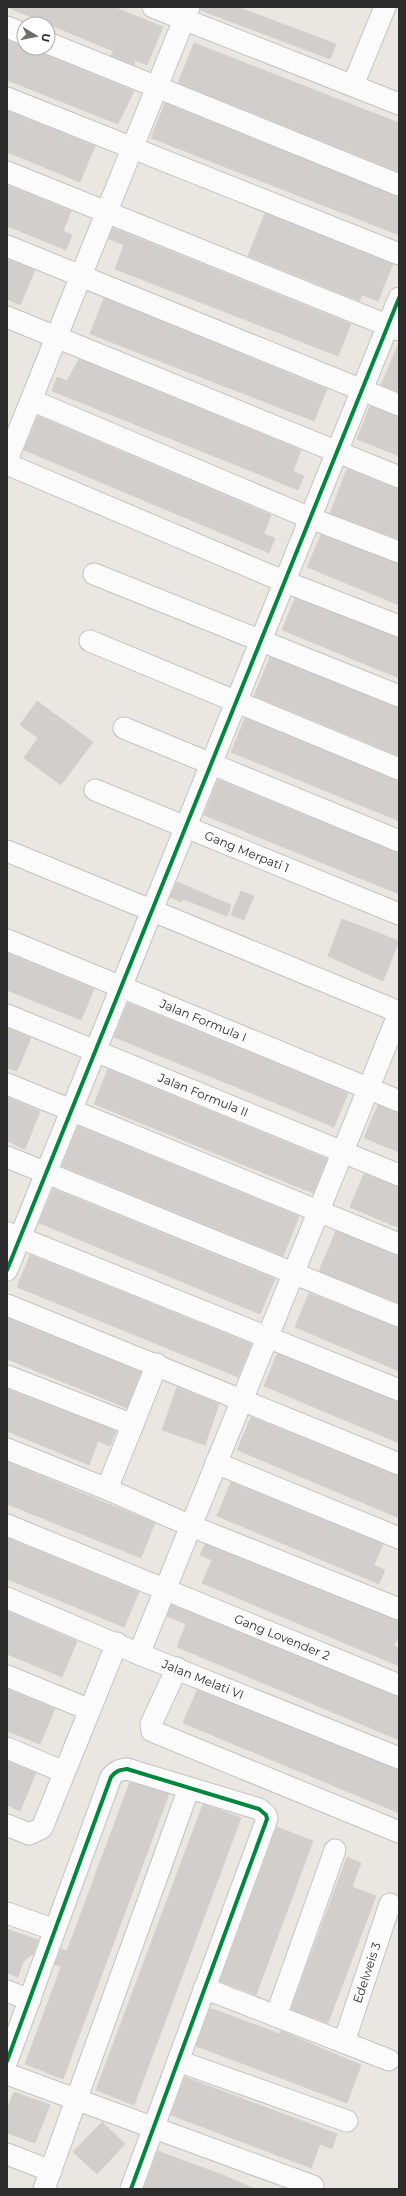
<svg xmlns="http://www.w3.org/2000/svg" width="406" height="2196" viewBox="0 0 406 2196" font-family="Montserrat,sans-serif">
<rect width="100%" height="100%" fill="#eae6e2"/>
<g fill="#d1cecb" stroke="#d5d2ce">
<path d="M 7,7 L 114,7 L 163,27 L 147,65 L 135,60 L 134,65 L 111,56 L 113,51 Z"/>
<path d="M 201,7 L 237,7 L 336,44 L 330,59 L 200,10 Z"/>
<path d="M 7,40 L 24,46 L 24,48 L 36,48 L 44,54 L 134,91 L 118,124 L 7,80 Z"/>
<path d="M 194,43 L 399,123 L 399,172 L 178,83 Z"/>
<path d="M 165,103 L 399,197 L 399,235 L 151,138 Z"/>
<path d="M 7,111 L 95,146 L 80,182 L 7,152 Z"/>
<path d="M 7,185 L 71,211 L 63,231 L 72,235 L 66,250 L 7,226 Z"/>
<path d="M 265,213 L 393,264 L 378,301 L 362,295 L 360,301 L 248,256 Z"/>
<path d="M 113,228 L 351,324 L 338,356 L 115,269 L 124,245 L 109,239 Z"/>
<path d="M 7,259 L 35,270 L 20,305 L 7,299 Z"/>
<path d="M 104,298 L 327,389 L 314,421 L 90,334 Z"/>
<path d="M 399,343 L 399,392 L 381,385 Z"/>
<path d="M 79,359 L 301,450 L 293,471 L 304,476 L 298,490 L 52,391 L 57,377 L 67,381 Z"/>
<path d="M 370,406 L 399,417 L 399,456 L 357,439 Z"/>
<path d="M 38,416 L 271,515 L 264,534 L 275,538 L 269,553 L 24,450 Z"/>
<path d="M 347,469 L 399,490 L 399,539 L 330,513 Z"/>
<path d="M 321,535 L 399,564 L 399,605 L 307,567 Z"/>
<path d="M 295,598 L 399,638 L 399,678 L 282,630 Z"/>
<path d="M 270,657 L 399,708 L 399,756 L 254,696 Z"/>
<path d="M 37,701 L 93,742 L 61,785 L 24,758 L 38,738 L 20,725 Z"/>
<path d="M 245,718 L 399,781 L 399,821 L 231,752 Z"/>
<path d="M 218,780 L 399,853 L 399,894 L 204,815 Z"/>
<path d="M 177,882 L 231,905 L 227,916 L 183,899 L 181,902 L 170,897 Z"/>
<path d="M 241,891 L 254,896 L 244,920 L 231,915 Z"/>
<path d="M 342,919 L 399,941 L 383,981 L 328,956 Z"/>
<path d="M 7,953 L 94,989 L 81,1020 L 7,990 Z"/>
<path d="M 128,1003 L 348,1093 L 334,1127 L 114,1037 Z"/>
<path d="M 7,1028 L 31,1038 L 17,1071 L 7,1068 Z"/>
<path d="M 108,1069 L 327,1159 L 313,1193 L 94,1104 Z"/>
<path d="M 7,1097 L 40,1111 L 25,1149 L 7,1141 Z"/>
<path d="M 378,1105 L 399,1113 L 399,1152 L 364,1138 Z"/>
<path d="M 78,1126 L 299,1216 L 283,1256 L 62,1166 Z"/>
<path d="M 364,1174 L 399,1187 L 399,1228 L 350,1207 Z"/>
<path d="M 53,1189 L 275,1279 L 260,1314 L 39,1223 Z"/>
<path d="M 336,1231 L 399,1256 L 399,1303 L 319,1271 Z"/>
<path d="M 30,1255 L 252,1344 L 238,1377 L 17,1287 Z"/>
<path d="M 309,1293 L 399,1328 L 399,1371 L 295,1327 Z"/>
<path d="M 7,1318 L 141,1372 L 127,1408 L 7,1359 Z"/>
<path d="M 277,1354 L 399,1402 L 399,1443 L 264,1386 Z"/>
<path d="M 177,1387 L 219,1404 L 205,1445 L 162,1430 Z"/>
<path d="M 7,1389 L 116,1431 L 110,1446 L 98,1441 L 89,1465 L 7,1431 Z"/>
<path d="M 251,1417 L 399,1476 L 399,1518 L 237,1450 Z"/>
<path d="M 7,1462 L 155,1523 L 141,1558 L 7,1504 Z"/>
<path d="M 231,1482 L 383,1544 L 374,1565 L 385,1570 L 379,1584 L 217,1516 Z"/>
<path d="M 7,1538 L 139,1592 L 124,1627 L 7,1579 Z"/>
<path d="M 205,1544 L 399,1621 L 399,1635 L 394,1646 L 399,1648 L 399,1666 L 202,1583 L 212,1560 L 200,1555 Z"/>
<path d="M 172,1605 L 399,1697 L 399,1740 L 177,1647 L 186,1624 L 167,1616 Z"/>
<path d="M 7,1611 L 77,1641 L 62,1677 L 7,1654 Z"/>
<path d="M 7,1689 L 55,1709 L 40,1744 L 7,1731 Z"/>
<path d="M 197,1690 L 399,1770 L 399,1813 L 183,1723 Z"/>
<path d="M 7,1761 L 36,1773 L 20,1811 L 7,1805 Z"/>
<path d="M 130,1782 L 169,1794 L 63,2079 L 25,2064 L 61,1967 L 55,1964 L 61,1949 L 67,1951 Z"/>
<path d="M 203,1804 L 241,1818 L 134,2105 L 96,2090 Z"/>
<path d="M 277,1827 L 313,1841 L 256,1995 L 220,1981 Z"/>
<path d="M 347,1857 L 361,1863 L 352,1887 L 376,1896 L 328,2023 L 291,2009 Z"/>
<path d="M 7,1929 L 38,1940 L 33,1955 L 31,1955 L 23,1962 L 18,1977 L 7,1973 Z"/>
<path d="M 210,2008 L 280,2034 L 281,2031 L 361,2065 L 347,2103 L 196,2046 Z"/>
<path d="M 185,2077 L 337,2134 L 332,2149 L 320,2144 L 311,2168 L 171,2115 Z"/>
<path d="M 14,2092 L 50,2105 L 35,2143 L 7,2133 L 7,2109 Z"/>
<path d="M 102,2122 L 125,2144 L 97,2174 L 73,2152 Z"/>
<path d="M 158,2151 L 225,2176 L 255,2189 L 144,2189 Z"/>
</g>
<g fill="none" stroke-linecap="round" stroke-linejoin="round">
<g stroke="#c4c3c3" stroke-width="23">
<g id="minor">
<path d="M 153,7 L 399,104"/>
<path d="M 7,27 L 24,34"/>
<path d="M 48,43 L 399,185"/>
<path d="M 353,85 L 385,7"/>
<path d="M 7,98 L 399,254"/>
<path d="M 7,172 L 399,330"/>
<path d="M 7,246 L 399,405"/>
<path d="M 7,317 L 399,477"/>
<path d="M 31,400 L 310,518 L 399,552"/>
<path d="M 7,460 L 189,7"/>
<path d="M 7,464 L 283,581 L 399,626"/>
<path d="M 94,574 L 399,696"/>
<path d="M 90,641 L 399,769"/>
<path d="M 124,728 L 399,841"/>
<path id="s1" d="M 95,790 L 399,914"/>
<path d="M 7,851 L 399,1012"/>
<path id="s2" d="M 7,940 L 399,1101"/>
<path id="s3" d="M 7,1015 L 399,1175"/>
<path d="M 7,1084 L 399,1244"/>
<path d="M 7,1157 L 399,1316"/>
<path d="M 8,1233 L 399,1390"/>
<path d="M 7,1270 L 399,298"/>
<path d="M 7,1305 L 399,1464"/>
<path d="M 7,1376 L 133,1425"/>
<path d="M 7,1449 L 107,1489 L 191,1526 L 399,1609"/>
<path d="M 216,1463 L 399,1538"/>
<path d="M 107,1489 L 157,1364"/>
<path id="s4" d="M 7,1525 L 399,1685"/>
<path id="s5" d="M 7,1598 L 139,1654 L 399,1758"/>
<path d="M 139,1654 L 399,1013"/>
<path d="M 177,1668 L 151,1724 L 152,1731 L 399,1832"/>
<path d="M 7,1676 L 90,1710"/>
<path d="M 7,1748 L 64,1772"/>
<path d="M 7,1825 L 29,1834 L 42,1828 L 117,1643"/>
<path d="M 7,1913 L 55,1930"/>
<path d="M 204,1988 L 389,2060"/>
<path d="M 7,1991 L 30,2000"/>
<path d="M 276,2016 L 335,1850"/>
<path id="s6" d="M 344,2042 L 390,1904"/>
<path d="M 7,2061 L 111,1777 C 116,1771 119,1770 127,1769 L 259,1809 L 266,1815 L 267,1819 L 131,2189"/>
<path d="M 178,2061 L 347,2121"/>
<path d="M 7,2074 L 313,2186"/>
<path d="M 7,2154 L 51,2171"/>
<path d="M 44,2189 L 189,1788"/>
</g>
</g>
<use href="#minor" stroke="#fcfbfb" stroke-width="21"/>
<g stroke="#fff" stroke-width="6">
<g id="cycleway">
<path d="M 7,1270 L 399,298"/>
<path d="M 7,2061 L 111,1777 C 116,1771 119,1770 127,1769 L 259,1809 L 266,1815 L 267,1819 L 131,2189"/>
</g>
</g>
<use href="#cycleway" stroke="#00873e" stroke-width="4"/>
</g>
<g text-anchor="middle" stroke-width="3.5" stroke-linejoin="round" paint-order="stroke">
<g font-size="12" fill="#2c2c2c" stroke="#fff">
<text dy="4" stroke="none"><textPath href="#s1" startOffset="164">Gang Merpati 1</textPath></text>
<text dy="4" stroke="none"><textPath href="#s2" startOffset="212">Jalan Formula I</textPath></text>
<text dy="4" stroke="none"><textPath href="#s3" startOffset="212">Jalan Formula II</textPath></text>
<text dy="4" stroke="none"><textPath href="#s4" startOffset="297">Gang Lovender 2</textPath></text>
<text dy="4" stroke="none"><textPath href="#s5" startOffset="212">Jalan Melati VI</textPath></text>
<text dy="4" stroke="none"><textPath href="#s6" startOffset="73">Edelweis 3</textPath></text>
</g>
</g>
<rect width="406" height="2196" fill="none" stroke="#2c2c2c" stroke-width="16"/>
<g transform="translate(36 36) rotate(100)"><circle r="19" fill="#ffffff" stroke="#ababab"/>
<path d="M0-3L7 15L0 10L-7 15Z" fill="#6e6d6c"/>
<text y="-6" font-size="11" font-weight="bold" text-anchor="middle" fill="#2c2c2c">U</text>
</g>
</svg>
